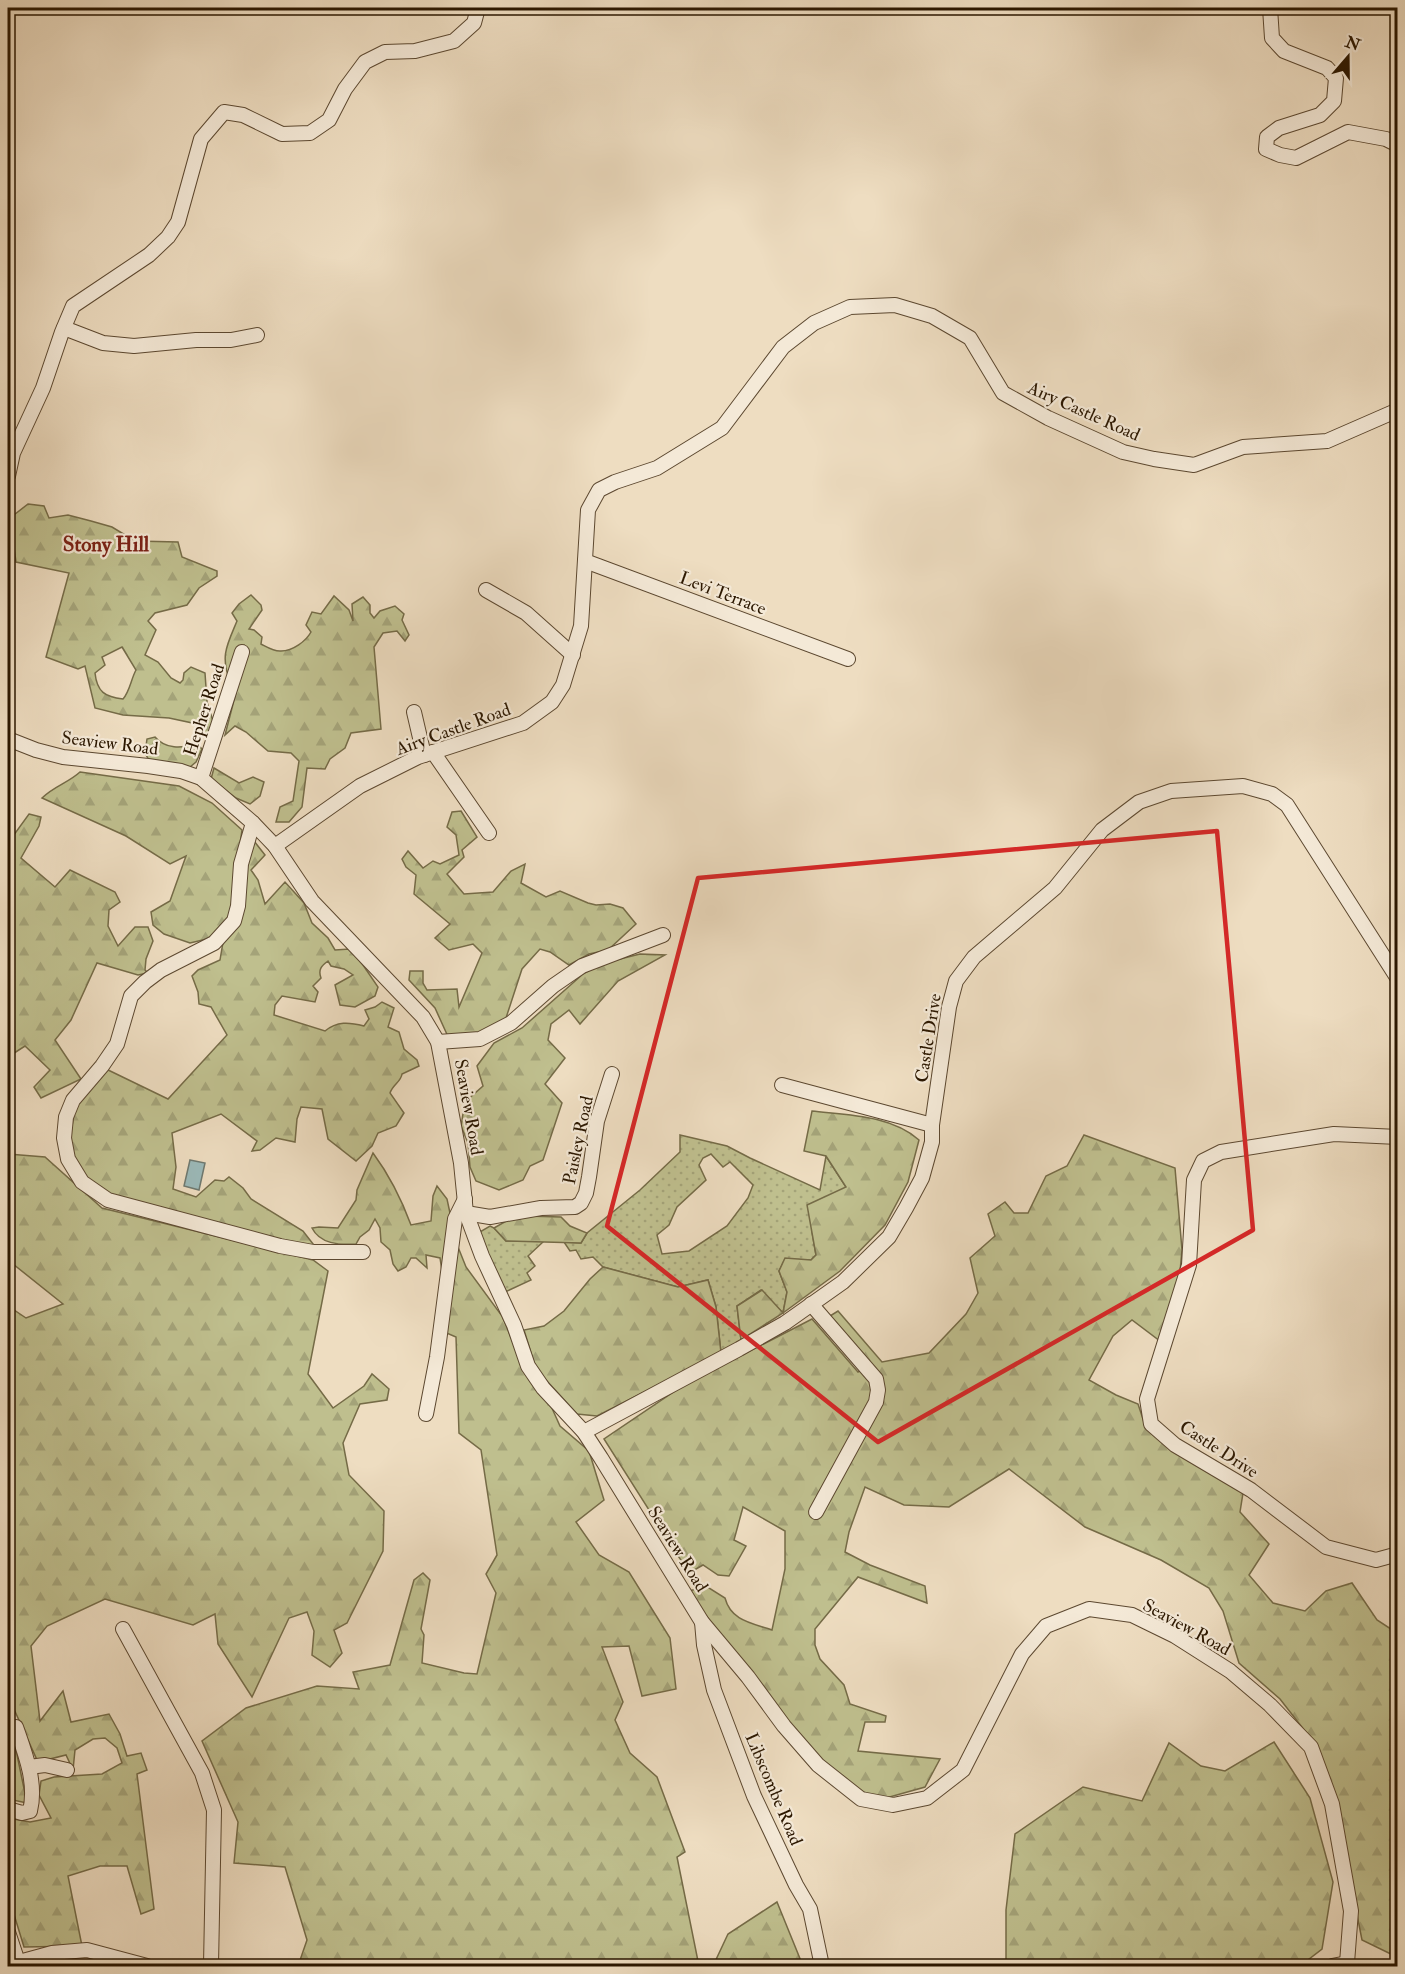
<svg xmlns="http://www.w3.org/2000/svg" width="1405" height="1974" viewBox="0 0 1405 1974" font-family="'IM FELL Double Pica',serif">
<defs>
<pattern id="grass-dots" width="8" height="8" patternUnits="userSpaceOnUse" patternTransform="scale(1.5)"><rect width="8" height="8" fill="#bfbf8e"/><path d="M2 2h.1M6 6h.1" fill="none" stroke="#a4a379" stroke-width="1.8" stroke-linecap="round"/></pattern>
<pattern id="forest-firs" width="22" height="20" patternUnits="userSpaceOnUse" patternTransform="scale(1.5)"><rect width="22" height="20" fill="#bfbf8e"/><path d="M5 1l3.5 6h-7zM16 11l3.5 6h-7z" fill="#a4a379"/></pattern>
</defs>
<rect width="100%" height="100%" fill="#eeddc1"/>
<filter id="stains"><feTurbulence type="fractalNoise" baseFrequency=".00333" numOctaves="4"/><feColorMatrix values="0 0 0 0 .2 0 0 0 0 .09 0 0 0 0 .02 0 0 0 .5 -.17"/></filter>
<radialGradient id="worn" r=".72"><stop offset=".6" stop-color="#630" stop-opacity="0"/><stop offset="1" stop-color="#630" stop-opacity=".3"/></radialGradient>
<g fill="url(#grass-dots)" stroke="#756b47" stroke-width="1.5" fill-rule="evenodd">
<path d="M 680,1135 L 727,1146 L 750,1158 L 820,1190 L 826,1156 L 846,1187 L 812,1232 L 816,1255 L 811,1260 L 785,1259 L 779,1271 L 787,1292 L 783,1313 L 761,1290 L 737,1306 L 741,1340 L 721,1353 L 716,1307 L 708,1280 L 678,1287 L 603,1267 L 593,1257 L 581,1259 L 576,1250 L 570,1251 L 564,1242 L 581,1243 L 587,1233 L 640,1190 L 680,1152 ZM 711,1154 L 723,1167 L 730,1162 L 753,1185 L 748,1198 L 727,1226 L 689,1251 L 662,1254 L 657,1235 L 669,1225 L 677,1207 L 706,1180 L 699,1165 L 703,1158 Z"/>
<path d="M 490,1226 L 494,1228 L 506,1241 L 544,1241 L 528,1256 L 535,1266 L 527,1273 L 531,1280 L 503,1293 L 478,1233 Z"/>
</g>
<g fill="url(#forest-firs)" stroke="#756b47" stroke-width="1.5" fill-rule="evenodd">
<path d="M 28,504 L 44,506 L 49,518 L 68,515 L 91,521 L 112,527 L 135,541 L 178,542 L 182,557 L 217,571 L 217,576 L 199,588 L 187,605 L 155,613 L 148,621 L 156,630 L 145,655 L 158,662 L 171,678 L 180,683 L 183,680 L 184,673 L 191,667 L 205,673 L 207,702 L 217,734 L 209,739 L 200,732 L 197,724 L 169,718 L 123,715 L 95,708 L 85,666 L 78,669 L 46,657 L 69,573 L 16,562 L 10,518 ZM 122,647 L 136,670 C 131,679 130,691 123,699 C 105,697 97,692 95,673 L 105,665 L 102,657 Z"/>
<path d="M 251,595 L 261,605 L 262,610 L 249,629 L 254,630 L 262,637 L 261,644 C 267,647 275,652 281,651 C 293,651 306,641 311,632 L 306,625 L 312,612 L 321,614 L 334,596 L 349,610 L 353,621 L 352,604 L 363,597 L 370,605 L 370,613 L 374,618 L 380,611 L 395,606 L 404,614 L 402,620 L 409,635 L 405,641 L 397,631 L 383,633 L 374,647 L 381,729 L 351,733 L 345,748 L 330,759 L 325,769 L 307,768 L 302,807 L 289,822 L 276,822 L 280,807 L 293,801 L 299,761 L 291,753 L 268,751 L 246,732 L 235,726 L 225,735 L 246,654 L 244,645 L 238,647 L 230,681 C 220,656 227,645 237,621 L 232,613 L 239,604 Z"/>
<path d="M 155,737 C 165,749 182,749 196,743 L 202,749 L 196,762 L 190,767 L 149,760 L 145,753 L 147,739 Z"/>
<path d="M 214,768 L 239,783 L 253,777 L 264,782 L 260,796 L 250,804 L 236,798 L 211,779 Z"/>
<path d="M 80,772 L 179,786 L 212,803 L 242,830 L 230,915 L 211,938 L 190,943 L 164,934 L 153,925 L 151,912 L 170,901 L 186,856 L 170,864 L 126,836 L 42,798 C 54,786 68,783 80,772 Z"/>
<path d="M 461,811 L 477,837 L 462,850 L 464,857 L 447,874 L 464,894 L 493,892 L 511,871 L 525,864 L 521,883 L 546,897 L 560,891 L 588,903 L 596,905 L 610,904 L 623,908 L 636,924 L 608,950 L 589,954 L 569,965 L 550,952 L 540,949 L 522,969 L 505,1021 L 485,1037 L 450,1041 L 435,1008 L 409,980 L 410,971 L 423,971 L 423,983 L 427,990 L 457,989 L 459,1007 L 482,953 L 473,944 L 449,950 L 435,938 L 450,924 L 414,894 L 416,875 L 406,867 L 402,859 L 408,851 L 423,868 L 433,861 L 440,864 L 459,855 L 456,835 L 447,827 L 452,812 Z"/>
<path d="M 29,814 L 41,817 L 39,826 L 21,858 L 55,887 L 70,870 L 115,892 L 120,902 L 109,910 L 108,926 L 118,946 L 135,927 L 148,927 L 153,941 L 146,959 L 145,970 L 148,973 L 138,975 L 97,963 L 71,1020 L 55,1040 L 81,1079 L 41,1098 L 34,1087 L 50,1070 L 25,1046 L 8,1057 L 8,843 Z"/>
<path d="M 254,841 L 265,855 L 251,870 L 258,880 L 265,904 L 285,882 L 304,903 L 312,923 L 328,938 L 335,950 L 350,949 L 363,965 L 378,987 L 375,996 L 355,1007 L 340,1005 L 335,985 L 353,975 L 344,969 L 331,966 L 328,961 C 321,966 318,970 321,978 L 313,986 L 318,992 L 315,1002 L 282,996 L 275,1005 L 274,1015 L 325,1031 C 337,1021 349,1022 364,1026 L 369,1019 L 365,1010 L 375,1007 L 382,1002 L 394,1008 L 388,1027 L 399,1032 L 404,1049 L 417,1060 L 419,1066 L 402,1074 C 401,1082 393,1084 390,1093 L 404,1113 L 396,1126 L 378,1133 L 372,1146 L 356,1161 L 328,1139 L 322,1109 L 301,1107 L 297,1119 L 295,1142 L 276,1138 L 260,1150 L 252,1151 L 257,1141 L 221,1114 L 172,1133 L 176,1167 L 173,1189 L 196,1197 L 215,1180 L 224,1181 L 229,1177 L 243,1188 L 251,1199 L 303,1231 L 317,1249 L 111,1198 L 86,1178 L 72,1156 L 70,1137 L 76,1103 L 104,1068 L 168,1099 L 227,1035 L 211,1007 L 199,1004 L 198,992 L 192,976 L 198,970 L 220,960 C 226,920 239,879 254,841 Z"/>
<path d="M 640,954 L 665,955 L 618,981 L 580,1024 L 569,1010 L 551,1024 L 548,1040 L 565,1058 L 545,1084 L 562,1103 L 543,1160 L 530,1166 L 523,1180 L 499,1190 L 476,1181 L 470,1167 L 468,1143 L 461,1126 L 465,1102 L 483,1086 L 477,1066 L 494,1043 L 522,1028 L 583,974 L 600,964 Z"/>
<path d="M 812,1111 C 847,1115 891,1115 919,1140 L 908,1182 L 885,1225 L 840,1271 L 783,1313 L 741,1340 L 737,1306 L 762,1290 L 783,1313 L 787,1292 L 779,1271 L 785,1258 L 811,1260 L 816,1255 L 807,1205 L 846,1187 L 826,1156 L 804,1151 Z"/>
<path d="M 1084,1135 L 1175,1168 L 1182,1250 L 1179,1283 L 1160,1341 L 1132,1320 L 1113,1336 L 1089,1380 L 1116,1395 L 1138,1404 L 1146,1428 L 1243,1493 L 1240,1512 L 1269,1544 L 1249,1575 L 1273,1603 L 1305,1611 L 1326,1591 L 1352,1583 L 1377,1620 L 1397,1633 L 1397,1957 L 1362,1940 L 1335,1803 L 1316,1745 L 1280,1699 L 1239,1663 L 1223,1611 L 1209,1588 L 1161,1560 L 1085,1527 L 1009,1469 L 949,1507 L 904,1505 L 865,1487 L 849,1532 L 845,1552 L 870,1565 L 925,1586 L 927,1603 L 858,1577 L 815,1629 L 815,1645 L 820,1659 L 844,1685 L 850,1704 L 886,1716 L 885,1722 L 865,1722 L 858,1751 L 940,1759 L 925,1787 L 879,1800 L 836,1778 L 710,1629 L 686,1592 L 706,1586 L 725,1598 C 731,1621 752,1623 772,1630 L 785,1569 L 785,1531 L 743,1507 L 734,1540 L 746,1546 L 729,1576 L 718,1575 L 703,1565 L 689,1573 L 604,1439 L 684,1385 L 812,1319 L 858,1372 L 871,1365 L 830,1316 L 838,1311 L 882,1362 L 929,1353 L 966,1314 L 978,1293 L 970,1258 L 995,1236 L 988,1214 L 1005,1202 L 1014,1213 L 1028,1213 L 1046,1176 L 1067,1166 Z"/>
<path d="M 373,1153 C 390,1176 401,1198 411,1225 L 431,1221 L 433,1196 L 437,1186 L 447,1199 L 450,1213 L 448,1222 L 466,1267 L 502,1316 L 523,1366 L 551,1406 L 560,1426 L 589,1451 L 604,1500 L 576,1522 L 599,1555 L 629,1572 L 670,1638 L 676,1689 L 642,1696 L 629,1646 L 602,1647 L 623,1702 L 615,1720 L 630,1753 L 657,1777 L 685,1852 L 677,1857 L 699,1966 L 298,1966 L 307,1940 L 285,1867 L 234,1863 L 238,1822 L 202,1741 L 246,1708 L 317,1686 L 359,1689 L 353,1672 L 390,1665 L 414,1580 L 423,1573 L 430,1580 L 421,1629 L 424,1635 L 422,1663 L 464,1673 L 477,1674 L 496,1593 L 486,1574 L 497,1555 L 481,1450 L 459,1433 L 456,1337 L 442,1331 L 447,1303 L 440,1258 L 426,1255 L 427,1268 L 416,1258 L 411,1258 L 406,1267 L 398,1271 L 393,1264 L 390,1250 L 381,1242 L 380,1228 L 375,1219 L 369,1230 L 360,1237 L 356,1244 C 339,1245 320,1244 312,1228 L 319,1227 L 338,1228 L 356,1200 L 357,1190 Z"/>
<path d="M 8,1154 L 45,1157 L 102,1208 L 313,1260 L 328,1271 L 308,1374 L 333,1408 L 364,1386 L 372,1374 L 389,1389 L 387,1400 L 360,1404 L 343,1443 L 349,1475 L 384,1511 L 383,1551 L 347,1623 L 334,1630 L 342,1653 L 330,1667 L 312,1655 L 314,1631 L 307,1612 L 289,1618 L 252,1697 L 218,1644 L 215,1614 L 193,1625 L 105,1599 L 47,1626 L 31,1646 L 40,1721 L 63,1691 L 71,1722 L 109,1714 L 120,1734 L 127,1756 L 141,1753 L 147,1770 L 137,1774 L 154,1909 L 141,1914 L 127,1866 L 100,1866 L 68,1876 L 82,1946 L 24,1947 L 8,1895 L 8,1818 L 30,1822 L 51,1818 L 39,1795 L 41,1781 L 54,1777 L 102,1774 L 122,1763 L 117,1748 L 105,1738 L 93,1739 L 75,1750 L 73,1770 L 66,1755 L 38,1762 L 8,1696 L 8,1306 L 26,1318 L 63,1304 L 8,1260 Z"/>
<path d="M 526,1216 L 561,1217 L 570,1226 L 587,1233 L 581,1243 L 506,1241 L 494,1228 L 510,1219 Z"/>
<path d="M 603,1267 L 678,1287 L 708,1280 L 716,1307 L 721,1353 L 597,1416 L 577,1414 L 536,1369 L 524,1330 L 544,1326 L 564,1311 L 590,1279 Z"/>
<path d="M 8,1726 L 15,1745 L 27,1803 L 8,1799 Z"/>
<path d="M 1274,1742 L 1310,1798 L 1333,1882 L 1322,1949 L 1300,1966 L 1006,1966 L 1006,1910 L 1015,1834 L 1083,1787 L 1142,1801 L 1169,1743 L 1201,1766 L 1225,1771 Z"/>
<path d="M 777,1902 L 803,1966 L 713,1966 L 728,1934 Z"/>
</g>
<path fill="#9bbaba" stroke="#6e7970" stroke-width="1.5" d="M 190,1160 L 205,1163 L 199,1190 L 184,1186 Z"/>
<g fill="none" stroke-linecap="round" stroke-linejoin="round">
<g stroke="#5c4830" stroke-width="16">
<g id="street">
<path d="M 1270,8 L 1272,38 L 1284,51 L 1327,68 L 1336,78 L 1334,101 L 1320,115 L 1279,128 L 1267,137 L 1266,149 L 1280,155 L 1296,158 L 1348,132 L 1386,139 L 1398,145"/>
<path d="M 64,328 L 103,343 L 134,346 L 196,340 L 231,340 L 257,335"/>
<path d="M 8,476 L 13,453 L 43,388 L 62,332 L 73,306 L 149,255 L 168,237 L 178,222 L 201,139 L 224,112 L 243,115 L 282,134 L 310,133 L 329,120 L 345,89 L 365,62 L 385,52 L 415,51 L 454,41 L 474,23 L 478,8"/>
<path d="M 585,561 L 848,659"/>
<path d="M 486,590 L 526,613 L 573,655"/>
<path d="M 414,712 L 424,755"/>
<path d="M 8,739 L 36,750 L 63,757 L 148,766 L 181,771 L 201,778 L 253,823 L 275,846 L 312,901 L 423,1017 L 438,1042 L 461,1163 L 466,1213 L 482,1256 L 514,1325 L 528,1366 L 543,1388 L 584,1432 L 601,1458 L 702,1622 L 748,1677 L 784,1726 L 818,1765 L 861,1799 L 893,1805 L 927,1798 L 963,1770 L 1022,1654 L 1046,1626 L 1089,1609 L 1132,1615 L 1175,1636 L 1230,1671 L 1270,1705 L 1311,1747 L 1332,1804 L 1351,1911 L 1347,1963"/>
<path d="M 433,752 L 489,833"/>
<path d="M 201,778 L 242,652"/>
<path d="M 253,823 L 241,864 L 238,906 L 234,921 L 214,943 L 161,970 L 145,982 L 131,996 L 117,1044 L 102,1066 L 73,1100 L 66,1117 L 64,1138 L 68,1159 L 82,1182 L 108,1200 L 280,1246 L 313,1252 L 363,1252"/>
<path d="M 275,846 L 360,786 L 418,757 L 523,723 L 552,702 L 563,685 L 581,626 L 588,510 L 599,490 L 615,482 L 657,468 L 722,428 L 783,347 L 814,323 L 850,307 L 895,305 L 932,316 L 970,338 L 1003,393 L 1048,418 L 1123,452 L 1154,459 L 1194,465 L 1243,447 L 1327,441 L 1398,410"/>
<path d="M 438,1042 L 480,1039 L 511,1023 L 553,986 L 582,966 L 663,935"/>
<path d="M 782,1085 L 932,1125"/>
<path d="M 1398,1137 L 1334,1134 L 1221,1152 L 1203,1161 L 1194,1180 L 1189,1265 L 1147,1399 L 1151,1424 L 1175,1445 L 1251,1490 L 1326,1547 L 1376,1560 L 1398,1554"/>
<path d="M 466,1213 L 490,1217 L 541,1208 L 575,1207 L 581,1203 L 586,1193 L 589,1177 L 597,1121 L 612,1074"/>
<path d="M 811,1304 L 876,1379 L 878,1390 L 876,1402 L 816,1512"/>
<path d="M 426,1414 L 437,1357 L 455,1219 L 465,1199"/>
<path d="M 584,1432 L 739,1349 L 785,1323 L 843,1282 L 889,1237 L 906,1208 L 922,1178 L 932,1142 L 932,1125 L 949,1007 L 956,981 L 974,957 L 1055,888 L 1102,830 L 1139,802 L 1171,791 L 1243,786 L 1272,794 L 1287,805 L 1398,979"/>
<path d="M 702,1622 L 704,1645 L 714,1690 L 754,1796 L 796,1885 L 810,1909 L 822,1966"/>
<path d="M 123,1629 L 202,1773 L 214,1810 L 211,1965 L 207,1966"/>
<path d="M 29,1767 L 45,1765 L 67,1770"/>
<path d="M 8,1809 L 22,1813 L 30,1811 C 37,1783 25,1753 16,1727"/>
<path d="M 8,1932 L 18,1962"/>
<path d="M 8,1965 L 52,1953 L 87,1950 L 147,1966"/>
<path d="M 1332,1966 L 1347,1963"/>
</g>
</g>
<use href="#street" stroke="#f4e9d7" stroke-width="14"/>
</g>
<path fill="none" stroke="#d62828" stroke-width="4.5" stroke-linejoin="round" d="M 1217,831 L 1253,1230 L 878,1442 L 607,1226 L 698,878 Z"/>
<g text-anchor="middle" stroke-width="4.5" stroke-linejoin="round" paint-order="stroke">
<g font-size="18" fill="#2b1700" stroke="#f4e9d7">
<text transform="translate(1084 411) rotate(24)" y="6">Airy Castle Road</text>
<text transform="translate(723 593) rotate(21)" y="6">Levi Terrace</text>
<text transform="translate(204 710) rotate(-72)" y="6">Hepher Road</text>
<text transform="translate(453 729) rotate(-20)" y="6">Airy Castle Road</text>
<text transform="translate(110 743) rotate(7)" y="6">Seaview Road</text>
<text transform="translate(928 1038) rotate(-81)" y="6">Castle Drive</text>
<text transform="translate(469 1107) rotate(80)" y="6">Seaview Road</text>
<text transform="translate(578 1140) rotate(-78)" y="6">Paisley Road</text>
<text transform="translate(1219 1449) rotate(33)" y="6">Castle Drive</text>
<text transform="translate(678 1549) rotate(58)" y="6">Seaview Road</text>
<text transform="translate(1187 1627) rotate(29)" y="6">Seaview Road</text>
<text transform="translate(774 1789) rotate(67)" y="6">Libscombe Road</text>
</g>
<g font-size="21" font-weight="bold" fill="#7a1f14" stroke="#f4e9d7">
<text x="106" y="551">Stony Hill</text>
</g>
</g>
<rect width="1405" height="1974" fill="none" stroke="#eeddc1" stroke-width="30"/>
<rect x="9" y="9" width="1387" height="1956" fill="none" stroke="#2b1700" stroke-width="3"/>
<rect x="15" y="15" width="1375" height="1944" fill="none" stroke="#2b1700" stroke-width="1.5"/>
<g transform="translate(1348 57) rotate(20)" stroke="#f4e9d7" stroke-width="4.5" paint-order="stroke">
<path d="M0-4.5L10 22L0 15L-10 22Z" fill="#2b1700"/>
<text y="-9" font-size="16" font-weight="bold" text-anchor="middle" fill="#2b1700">N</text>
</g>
<rect width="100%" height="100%" filter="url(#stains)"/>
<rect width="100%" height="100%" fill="url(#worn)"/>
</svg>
